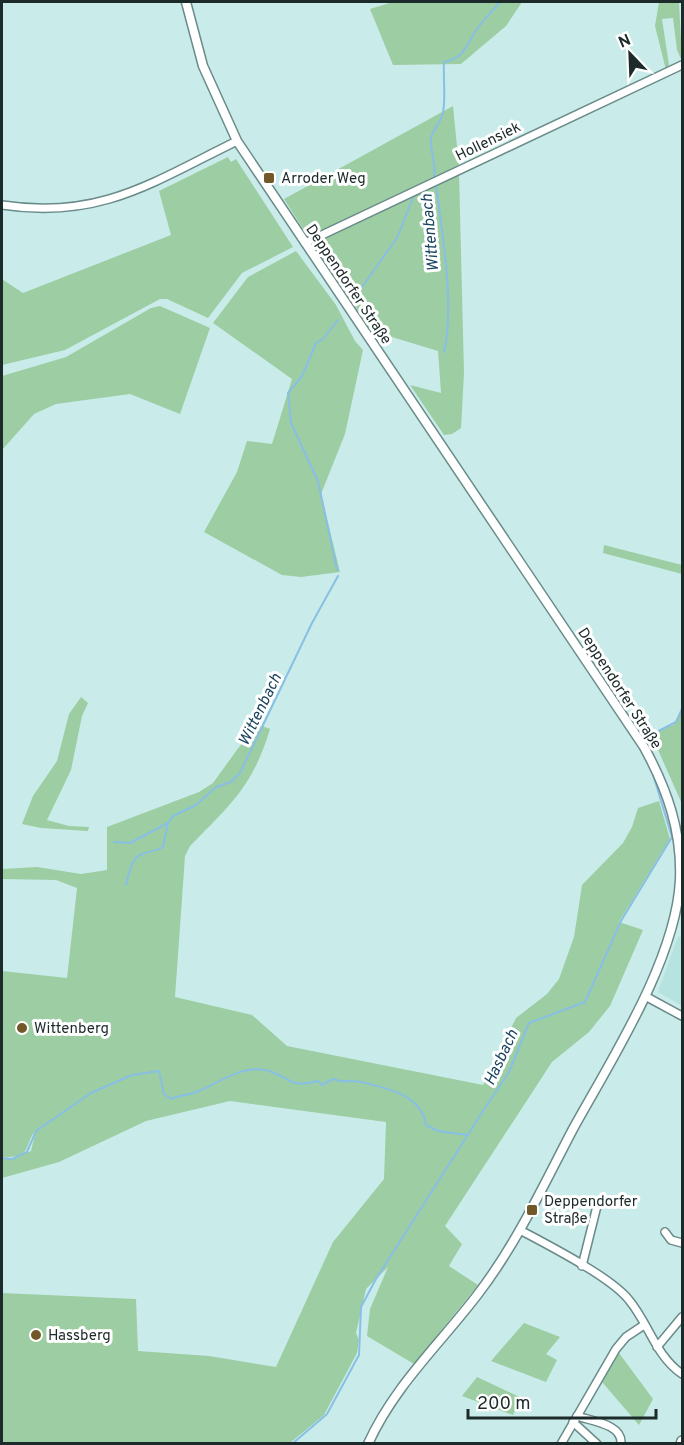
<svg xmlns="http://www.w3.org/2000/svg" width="684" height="1445" viewBox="0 0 684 1445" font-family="Overpass,sans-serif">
<rect width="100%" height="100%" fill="#c9ecea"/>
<path fill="#b6e2e0" d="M 678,936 L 682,938 L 682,1006 L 658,992 Z"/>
<g fill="#9dcda2">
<path d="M 393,2 L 522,2 L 506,26 L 461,64 L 393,65 L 370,9 Z"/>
<path d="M 659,2 L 679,2 L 682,61 L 677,50 L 673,18 L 662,19 L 669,65 L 666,70 L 655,26 Z"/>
<path d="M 453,106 L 459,167 L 309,238 L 284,199 Z"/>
<path d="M 228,157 L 231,162 L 236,159 L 293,247 L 242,273 L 208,318 L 167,299 L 160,299 L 65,350 L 2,365 L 2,279 L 23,293 L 171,235 L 159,191 Z"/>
<path d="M 459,172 L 464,373 L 461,428 L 452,434 L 444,435 L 410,385 L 441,393 L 438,351 L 372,331 L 312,243 Z"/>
<path d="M 296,251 L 336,305 L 355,341 L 363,350 L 345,434 L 321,494 L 340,572 L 301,577 L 282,575 L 204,532 L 237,472 L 247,441 L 272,444 L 292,379 L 213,323 L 248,277 Z"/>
<path d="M 160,306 L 210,328 L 180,414 L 130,394 L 56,404 L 34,414 L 2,450 L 2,376 L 66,357 L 151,308 Z"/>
<path d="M 604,545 L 682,565 L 682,574 L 603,553 Z"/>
<path d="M 81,697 L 88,703 L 82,716 L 71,770 L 47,820 L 69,826 L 89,827 L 88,831 L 41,828 L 22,824 L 33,796 L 57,761 L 69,714 Z"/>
<path d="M 682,707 L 682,804 L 651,734 L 675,724 Z"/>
<path d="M 260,725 L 270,729 C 253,786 230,805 190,846 L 185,856 L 175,997 L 252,1015 L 287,1046 L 483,1085 L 516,1018 L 547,994 L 559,979 L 574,937 L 582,885 L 623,843 L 632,827 L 638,808 L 659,801 L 670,839 L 619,922 L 643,930 L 610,1006 L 589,1032 L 552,1062 L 445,1226 L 462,1244 L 449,1266 L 478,1285 L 414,1364 L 367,1336 L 370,1309 L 388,1267 L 366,1289 L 356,1333 L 359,1340 L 357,1353 L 324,1415 L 290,1443 L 2,1443 L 2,1293 L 136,1299 L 138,1351 L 209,1356 L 276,1367 L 333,1242 L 384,1179 L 386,1122 L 230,1101 L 146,1121 L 59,1162 L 2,1178 L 2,1158 L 12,1159 L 31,1151 L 36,1130 C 23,1145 34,1158 2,1157 L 2,971 L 67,978 L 77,888 L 56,880 L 2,879 L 2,869 L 37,867 L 81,874 L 107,870 L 107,827 L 199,792 L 213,783 L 239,747 Z"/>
<path d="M 524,1323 L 560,1337 L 546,1354 L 557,1360 L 546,1382 L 491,1361 Z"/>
<path d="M 619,1353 L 653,1399 L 639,1425 L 602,1382 Z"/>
<path d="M 477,1377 L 522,1398 L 513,1415 L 462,1396 Z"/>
</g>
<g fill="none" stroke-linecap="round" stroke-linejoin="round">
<g stroke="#88bfe5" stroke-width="2">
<path d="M 434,177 C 437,163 430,153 431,139 C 432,130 441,123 443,113 C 446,96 443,80 444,62 C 460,60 465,49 472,37 C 479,24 491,13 500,2"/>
<path d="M 354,298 L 397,238 L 414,195 L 436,185 C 442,232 455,307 444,352"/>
<path d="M 337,570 L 318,481 L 291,423 L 288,393 L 302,376 L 316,343 L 323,339 L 338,320"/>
<path d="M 643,739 L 676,722 L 682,709"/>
<path d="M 114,842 L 130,843 L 168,823"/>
<path d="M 126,885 C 129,874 131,856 145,853 C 152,851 156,851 163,847 L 168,823 L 173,816 L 196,805 L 216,787 L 231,782 L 240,773 L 312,623 L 338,576"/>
<path d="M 2,1158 L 12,1159 L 27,1152 L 36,1131 L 91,1093 L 132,1075 L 159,1071 L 164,1094 L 171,1099 C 181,1095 190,1095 199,1091 C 219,1083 241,1065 265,1070 C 292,1076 286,1089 318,1081 L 322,1085 L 333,1079 C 344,1083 351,1080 361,1082 C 387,1088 422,1095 426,1125 L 438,1131 L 467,1135"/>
<path d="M 292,1444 L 327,1414 L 359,1355 L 361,1307 L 376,1279 L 483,1111 L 509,1072 L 529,1023 L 585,1002 L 621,921 L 672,837 L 652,771"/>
</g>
<g stroke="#6a8b89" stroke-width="10">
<g id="minor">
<path d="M 2,205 C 100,220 153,182 237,141"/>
<path d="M 305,243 L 682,65"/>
<path d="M 645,996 L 682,1016"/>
<path d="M 520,1230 C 548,1245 611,1277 629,1300 C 649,1324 655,1355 682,1374"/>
<path d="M 665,1232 L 671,1240 L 682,1243"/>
<path d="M 582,1266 L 597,1206"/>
<path d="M 657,1347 L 682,1317"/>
<path d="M 577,1416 C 591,1421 623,1424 621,1444"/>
<path d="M 573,1422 L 597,1444"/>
<path d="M 561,1444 L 616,1349 L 626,1337 L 644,1325"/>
</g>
</g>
<g stroke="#6a8b89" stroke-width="11">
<path id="tertiary" d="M 186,2 L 203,66 L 237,141 L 644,747 C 667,789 682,831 680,880 C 676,960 611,1060 573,1129 C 543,1186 517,1243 478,1294 C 440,1344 394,1386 368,1444"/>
</g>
<g stroke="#6a8b89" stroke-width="12">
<path id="secondary" d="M 681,1444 L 682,1441"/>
</g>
<use href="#minor" stroke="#fff" stroke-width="7"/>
<use href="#tertiary" stroke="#fff" stroke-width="8"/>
<use href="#secondary" stroke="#fff" stroke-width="9"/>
</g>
<g fill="#725729" stroke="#fff" stroke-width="2">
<rect x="263" y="172" width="12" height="12" rx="3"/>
<circle cx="22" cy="1028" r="6"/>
<rect x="526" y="1204" width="12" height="12" rx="3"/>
<circle cx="36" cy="1335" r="6"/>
</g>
<g text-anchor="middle" stroke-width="6" stroke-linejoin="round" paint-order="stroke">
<g font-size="15" fill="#1c2a29" stroke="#fff">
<text transform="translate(488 141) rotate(-26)" y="5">Hollensiek</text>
<text transform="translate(349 284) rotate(56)" y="5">Deppendorfer Straße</text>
<text transform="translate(620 688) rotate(57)" y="5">Deppendorfer Straße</text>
</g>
<g font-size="15" fill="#1c2a29" stroke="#fff" text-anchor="start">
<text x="281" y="183">Arroder Weg</text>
<text x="34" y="1033">Wittenberg</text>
<text x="544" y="1206">Deppendorfer<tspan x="544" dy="17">Straße</tspan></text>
<text x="48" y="1340">Hassberg</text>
</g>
<g font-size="16" font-style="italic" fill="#1b4660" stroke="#fff">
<text transform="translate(429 233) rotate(-95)" y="6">Wittenbach</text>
<text transform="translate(259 709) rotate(-64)" y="6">Wittenbach</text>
<text transform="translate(500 1057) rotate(-65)" y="6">Hasbach</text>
</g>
</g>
<rect width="684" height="1445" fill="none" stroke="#1c2a29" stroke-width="6"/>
<g transform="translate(630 54) rotate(337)" stroke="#ffffff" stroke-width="4.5" paint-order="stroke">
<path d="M0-4.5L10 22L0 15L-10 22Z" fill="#1c2a29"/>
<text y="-9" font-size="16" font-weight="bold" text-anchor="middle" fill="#1c2a29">N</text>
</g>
<path d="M468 1409v9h188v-9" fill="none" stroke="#1c2a29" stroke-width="3"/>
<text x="477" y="1409" font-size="18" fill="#1c2a29" stroke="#ffffff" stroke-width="4.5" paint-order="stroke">200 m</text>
</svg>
